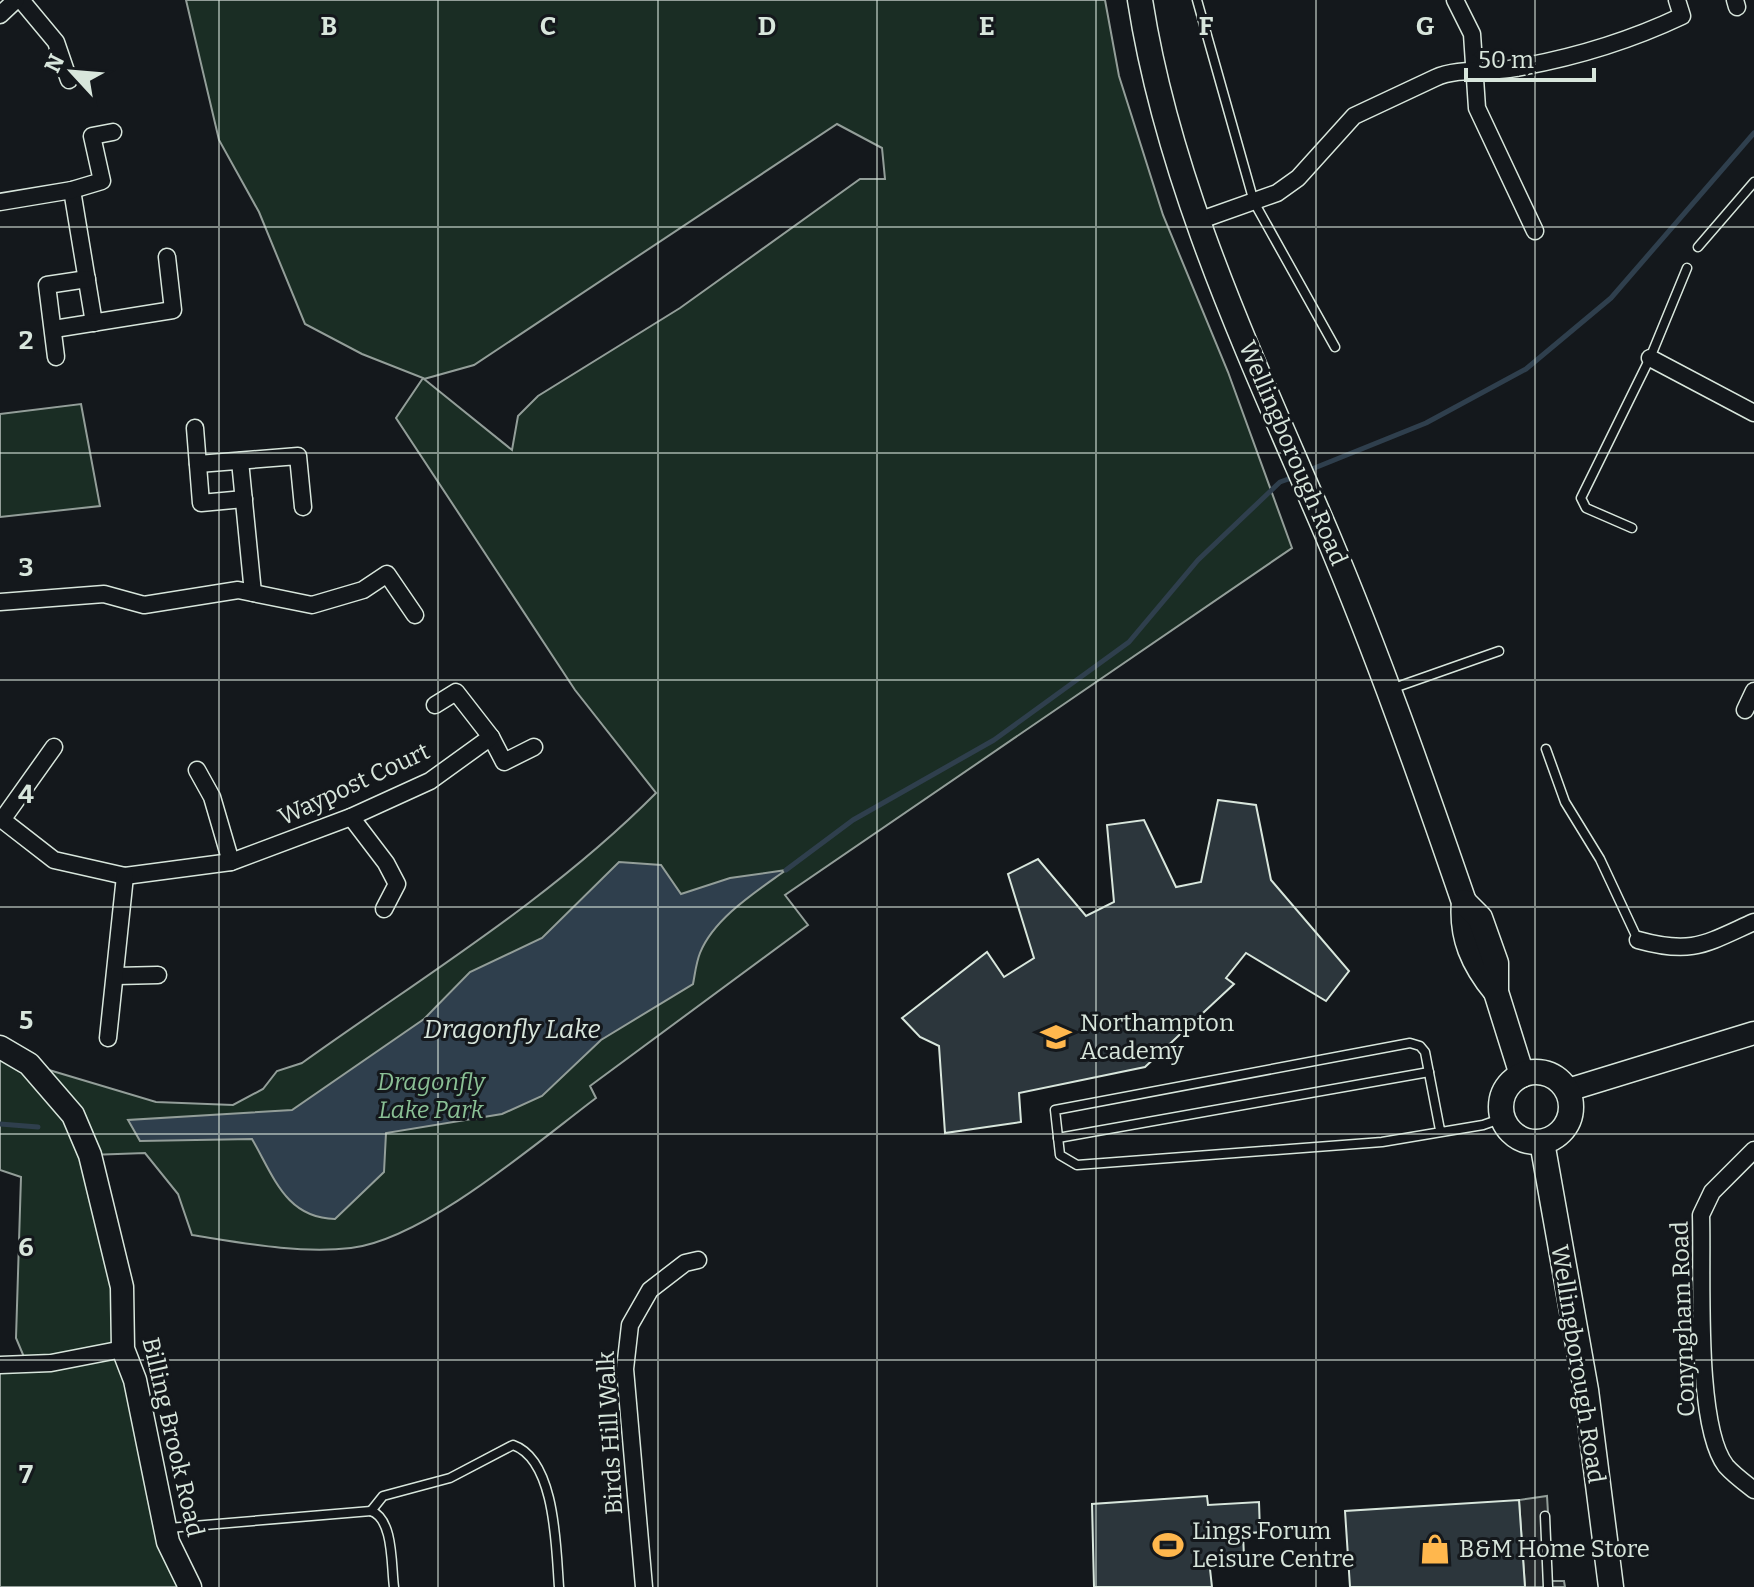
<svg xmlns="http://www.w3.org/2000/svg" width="1754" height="1587" viewBox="0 0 1754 1587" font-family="Bitter,serif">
<rect width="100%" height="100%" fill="#14181c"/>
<g fill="#1a2d24" stroke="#939e99" stroke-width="2" fill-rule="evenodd">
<path d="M 186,0 L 1105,0 L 1119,76 L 1163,215 L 1228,372 L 1292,548 L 785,895 L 808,925 L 590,1086 L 596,1098 C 535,1144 425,1239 351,1248 C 299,1254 243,1243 192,1235 L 178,1194 L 145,1153 L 90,1155 L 123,1349 L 190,1587 L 0,1587 L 0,1365 L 27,1364 L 16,1338 L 21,1177 L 0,1170 L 0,1047 L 29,1064 L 156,1102 L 233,1105 L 263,1089 L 277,1071 L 302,1063 C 422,977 551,899 656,793 L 575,690 L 396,418 L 423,378 L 362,354 L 305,324 L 259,212 L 219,140 ZM 837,124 L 882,148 L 885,179 L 860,179 L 680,308 L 538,396 L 518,416 L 512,450 L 424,379 L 474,365 Z"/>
<path d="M 81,404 L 100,506 L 0,517 L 0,414 Z"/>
</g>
<path fill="#24282b" stroke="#939e99" stroke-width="2" d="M 1547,1496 L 1552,1581 L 1564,1581 L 1565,1587 L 1525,1587 L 1519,1500 Z"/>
<path fill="#2f3f4d" stroke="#939e99" stroke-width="2" d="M 619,862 L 661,865 L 681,894 L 730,878 L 786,870 C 757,891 714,918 700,953 C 696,963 695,974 693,984 L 601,1040 L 542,1096 L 502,1114 L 386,1133 L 384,1172 L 335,1219 C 286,1218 274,1177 252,1139 L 140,1141 L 128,1120 L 292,1110 L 424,1019 L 470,972 L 542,938 Z"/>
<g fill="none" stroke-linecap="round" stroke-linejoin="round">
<g stroke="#2f3f4d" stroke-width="5">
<path d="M 1307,471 L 1426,423 L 1526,369 L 1611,298 L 1754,133"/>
<path d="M 786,870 L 853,820 L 994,740 L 1129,642 L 1198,560 L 1280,482 L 1294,477"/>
<path d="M 0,1124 L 38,1127"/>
</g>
</g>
<g fill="#2c363c" stroke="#d8e6dc" stroke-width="2">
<path d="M 1218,800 L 1256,805 L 1271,880 L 1349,971 L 1326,1001 L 1246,953 L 1226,978 L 1234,984 L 1145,1067 L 1019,1093 L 1021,1122 L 945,1133 L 939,1046 L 920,1037 L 902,1018 L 987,952 L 1004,977 L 1034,958 L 1008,874 L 1038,859 L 1086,916 L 1114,902 L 1107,825 L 1144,820 L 1176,887 L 1201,882 Z"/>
<path d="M 1207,1496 L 1208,1505 L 1259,1502 L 1260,1532 L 1243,1534 L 1244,1557 L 1209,1560 L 1212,1587 L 1094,1587 L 1092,1504 Z"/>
<path d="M 1519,1500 L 1525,1587 L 1350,1587 L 1345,1511 Z"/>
</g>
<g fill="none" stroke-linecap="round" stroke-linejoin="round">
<g stroke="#d8e6dc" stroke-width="11">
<g id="lane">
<path d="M 1197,0 L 1254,202 L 1335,347"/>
<path d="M 1698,247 L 1754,182"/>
<path d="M 1632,528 L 1586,508 L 1581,498 L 1650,358 L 1687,268"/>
<path d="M 1391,689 L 1499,651"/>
<path d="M 1546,749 L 1565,802 L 1600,859 L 1638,940"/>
<path d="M 1440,1130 L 1425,1052 L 1420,1046 L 1410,1043 L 1055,1110 L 1060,1155 L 1077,1165 L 1382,1142 L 1483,1125 L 1503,1118"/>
<path d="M 1058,1138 L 1429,1072"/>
<path d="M 371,1511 L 383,1496 L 450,1478 L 513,1445 C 556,1460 556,1549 559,1587"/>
<path d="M 371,1511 C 394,1519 391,1566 394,1587"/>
<path d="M 1545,1516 L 1548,1587"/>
<path d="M 169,1528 L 371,1511"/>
</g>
</g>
<g stroke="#d8e6dc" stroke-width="19">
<g id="street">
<path d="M 21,0 L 56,42 L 69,80"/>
<path d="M 1455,0 L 1472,34 L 1477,108 L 1535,231"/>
<path d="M 1735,0 L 1737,7"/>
<path d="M 0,15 L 16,0"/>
<path d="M 72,190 L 94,323"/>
<path d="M 0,202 L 72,190 L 102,181 L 92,136 L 113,132"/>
<path d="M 1198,221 L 1277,193 L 1298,178 L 1354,116 L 1435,78 C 1456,68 1485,72 1509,69 C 1570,59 1627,42 1682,16 L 1677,0"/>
<path d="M 54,329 L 173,310 L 167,257"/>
<path d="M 56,357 L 47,285 L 87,279"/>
<path d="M 1650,358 L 1754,413"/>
<path d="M 195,428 L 201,503 L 244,499"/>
<path d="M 240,461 L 253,593"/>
<path d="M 198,464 L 298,456 L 303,507"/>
<path d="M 0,602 L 104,594 L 144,605 L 238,590 L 312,605 L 363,590 L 387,574 L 415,615"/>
<path d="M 435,705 L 456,692 L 491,737 L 504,762 L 534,747"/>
<path d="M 1745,710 L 1754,691"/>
<path d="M 197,770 L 212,797 L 231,862"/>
<path d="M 351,817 L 386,863 L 397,884 L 384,909"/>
<path d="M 0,818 L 54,860 L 125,876 L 231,862 L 351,817 L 430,781 L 491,737"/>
<path d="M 2,820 L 54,747"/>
<path d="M 1638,940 C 1692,955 1705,944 1754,922"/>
<path d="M 116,976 L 158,975"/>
<path d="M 108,1038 L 125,876"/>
<path d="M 1754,1150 L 1712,1192 L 1701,1215 C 1703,1271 1694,1425 1726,1466 C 1734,1475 1745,1483 1754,1490"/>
<path d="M 0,1365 L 51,1363 L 123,1349"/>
<path d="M 644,1587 L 625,1369 L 630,1325 L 650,1290 L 685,1263 L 698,1260"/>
</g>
</g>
<g stroke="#d8e6dc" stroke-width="25">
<g id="secondary">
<path d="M 0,1047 L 29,1064 L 73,1115 L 90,1155 L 122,1287 L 123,1349 L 135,1380 L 168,1542 L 190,1587"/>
<path d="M 1568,1090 L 1754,1033"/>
</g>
</g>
<g stroke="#d8e6dc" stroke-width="27">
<g id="primary">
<path d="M 1140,0 C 1169,187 1253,361 1327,534 C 1378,655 1421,777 1464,902 C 1461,937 1473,964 1496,992"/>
<path d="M 1464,902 L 1480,918 L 1496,963 L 1496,992 L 1522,1075"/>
<circle cx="1536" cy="1107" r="35"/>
<path d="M 1542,1142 L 1586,1390 L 1611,1587"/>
</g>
</g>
<use href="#lane" stroke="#14181c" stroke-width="8"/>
<use href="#street" stroke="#14181c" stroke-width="16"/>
<use href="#secondary" stroke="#14181c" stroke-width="22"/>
<use href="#primary" stroke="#14181c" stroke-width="24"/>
</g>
<path fill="none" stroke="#d8e6dc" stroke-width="2" stroke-opacity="0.55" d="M 219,0 L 219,1587M 438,0 L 438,1587M 658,0 L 658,1587M 877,0 L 877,1587M 1096,0 L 1096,1587M 1316,0 L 1316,1587M 1535,0 L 1535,1587M 0,227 L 1754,227M 0,453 L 1754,453M 0,680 L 1754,680M 0,907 L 1754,907M 0,1134 L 1754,1134M 0,1360 L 1754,1360"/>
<defs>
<g id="school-bare" transform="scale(2.4)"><path d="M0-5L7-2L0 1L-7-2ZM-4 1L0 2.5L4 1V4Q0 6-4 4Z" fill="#ffb74d" stroke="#14181c" stroke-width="2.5" paint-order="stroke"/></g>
<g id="stadium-bare" transform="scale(2.4)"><path d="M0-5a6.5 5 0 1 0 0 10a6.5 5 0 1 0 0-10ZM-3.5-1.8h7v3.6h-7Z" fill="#ffb74d" stroke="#14181c" stroke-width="2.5" paint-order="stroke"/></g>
<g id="shop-bare" transform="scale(2.4)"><path d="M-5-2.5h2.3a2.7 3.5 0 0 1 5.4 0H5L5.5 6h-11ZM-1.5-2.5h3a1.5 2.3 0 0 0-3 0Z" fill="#ffb74d" stroke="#14181c" stroke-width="2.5" paint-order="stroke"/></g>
</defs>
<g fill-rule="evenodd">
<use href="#school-bare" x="1056" y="1037"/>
<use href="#stadium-bare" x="1168" y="1545"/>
<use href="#shop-bare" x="1435" y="1549"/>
</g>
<g text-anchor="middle" stroke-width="6" stroke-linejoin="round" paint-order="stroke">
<g font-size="24" fill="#d8e6dc" stroke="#14181c">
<text transform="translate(1293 453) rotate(67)" y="8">Wellingborough Road</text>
<text transform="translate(354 784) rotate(-25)" y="8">Waypost Court</text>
<text transform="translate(1683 1319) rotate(-92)" y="8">Conyngham Road</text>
<text transform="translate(1578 1364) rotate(81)" y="8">Wellingborough Road</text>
<text transform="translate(610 1433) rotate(-93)" y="8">Birds Hill Walk</text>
<text transform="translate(173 1437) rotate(77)" y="8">Billing Brook Road</text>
</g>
<g font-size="24" fill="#d8e6dc" stroke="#14181c" text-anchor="start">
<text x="1080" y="1031">Northampton<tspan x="1080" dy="28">Academy</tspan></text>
<text x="1192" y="1539">Lings Forum<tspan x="1192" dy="28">Leisure Centre</tspan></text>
<text x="1459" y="1557">B&amp;M Home Store</text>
</g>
<g font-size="24" font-style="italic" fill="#8ac095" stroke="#14181c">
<text x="431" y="1090">Dragonfly<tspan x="431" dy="28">Lake Park</tspan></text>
</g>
<g font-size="26" font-style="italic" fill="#d8e6dc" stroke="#14181c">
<text x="512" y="1038">Dragonfly Lake</text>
</g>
</g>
<g font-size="26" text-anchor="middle" font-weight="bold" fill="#d8e6dc" stroke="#14181c" stroke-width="6" stroke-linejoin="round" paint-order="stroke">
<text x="329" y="35">B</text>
<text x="548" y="35">C</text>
<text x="767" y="35">D</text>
<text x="987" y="35">E</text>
<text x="1206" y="35">F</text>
<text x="1425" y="35">G</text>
<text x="26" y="349">2</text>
<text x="26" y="576">3</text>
<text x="26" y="803">4</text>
<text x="26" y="1029">5</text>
<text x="26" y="1256">6</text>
<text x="26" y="1483">7</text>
</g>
<g transform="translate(72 72) rotate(296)" stroke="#14181c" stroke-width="6" paint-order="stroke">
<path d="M0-6L14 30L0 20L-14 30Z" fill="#d8e6dc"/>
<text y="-12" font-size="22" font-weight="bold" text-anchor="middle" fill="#d8e6dc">N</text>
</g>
<path d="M1466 68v12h128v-12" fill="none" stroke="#d8e6dc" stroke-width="4"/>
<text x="1478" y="68" font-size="24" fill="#d8e6dc" stroke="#14181c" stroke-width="6" paint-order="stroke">50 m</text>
</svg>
